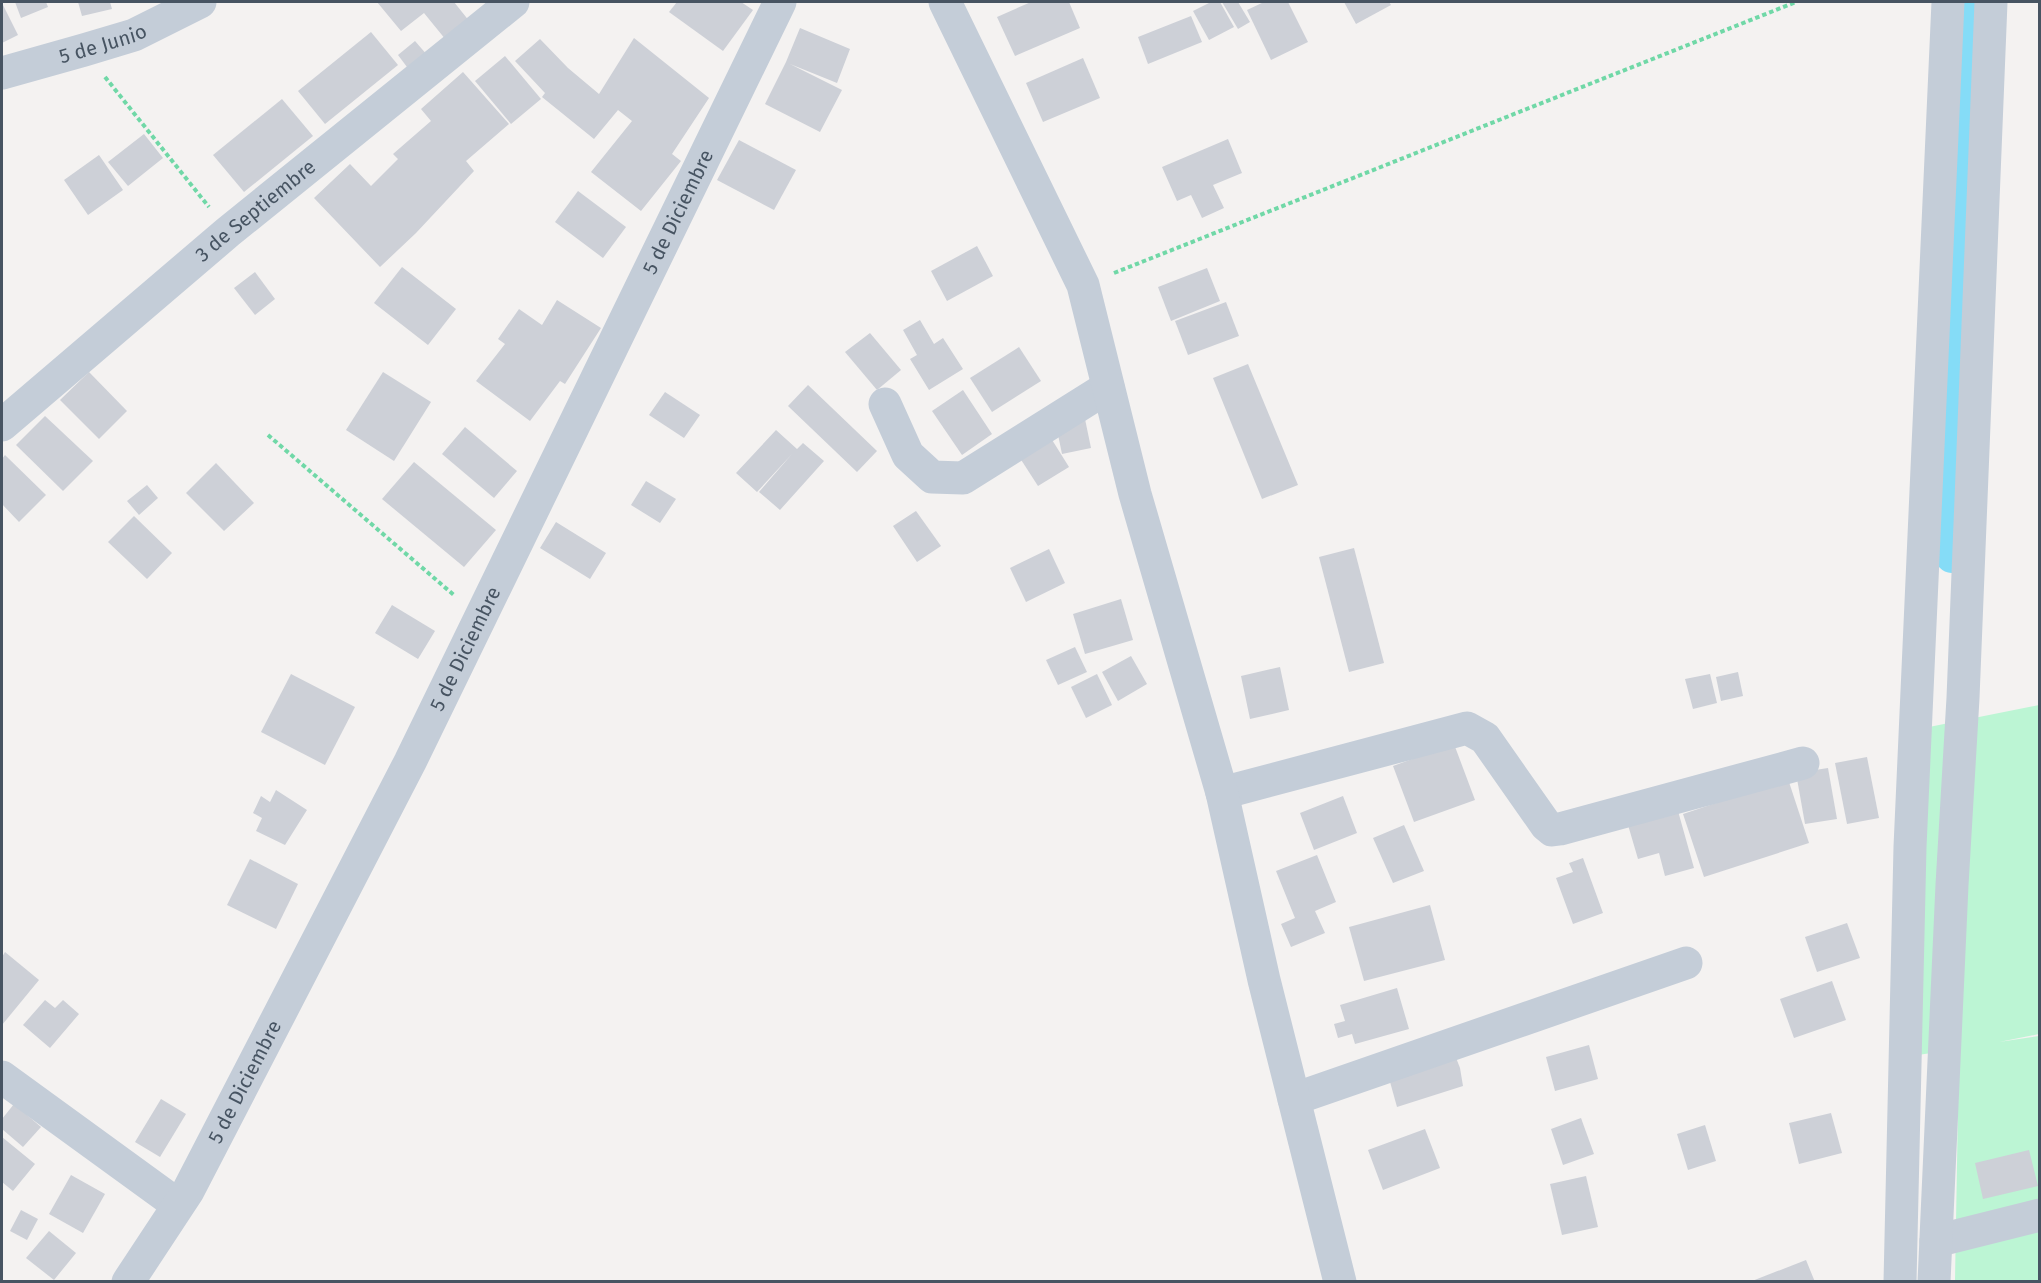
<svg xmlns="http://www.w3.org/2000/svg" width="2041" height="1283" viewBox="0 0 2041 1283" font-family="'Fira Sans',sans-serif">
<rect width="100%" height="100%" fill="#f4f2f1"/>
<path fill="#bcf5d4" d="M 2039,705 L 2039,1034 L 1999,1042 L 2039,1036 L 2039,1281 L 1955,1281 L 1959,1049 L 1904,1057 L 1914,730 Z"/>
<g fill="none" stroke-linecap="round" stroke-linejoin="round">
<path stroke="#85dcf7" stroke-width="34" d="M 1952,556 L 1973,2"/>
</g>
<g fill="#cdd0d7">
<path d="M 15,2 L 46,2 L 48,7 L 21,18 Z"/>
<path d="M 78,2 L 110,2 L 112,9 L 82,16 Z"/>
<path d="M 377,2 L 454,2 L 470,22 L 446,40 L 424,13 L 401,31 Z"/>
<path d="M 677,2 L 741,2 L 753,10 L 723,51 L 669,12 Z"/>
<path d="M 1031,2 L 1069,2 L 1080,28 L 1015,56 L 997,17 Z"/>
<path d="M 1211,2 L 1220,2 L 1234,27 L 1209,40 L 1193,11 Z"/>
<path d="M 1222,2 L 1238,2 L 1250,22 L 1238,29 Z"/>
<path d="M 1264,2 L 1288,2 L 1308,42 L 1271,60 L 1247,10 Z"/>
<path d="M 1344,2 L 1389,2 L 1391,5 L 1356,24 Z"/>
<path d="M 2,3 L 18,35 L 2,43 Z"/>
<path d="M 1191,16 L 1202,42 L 1148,64 L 1138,37 Z"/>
<path d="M 800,28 L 850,49 L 837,83 L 790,64 L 842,90 L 820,132 L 765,104 L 786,62 Z"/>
<path d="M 371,32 L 398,65 L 325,124 L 298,91 Z"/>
<path d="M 634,38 L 709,98 L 672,154 L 681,161 L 641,211 L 591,172 L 632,121 L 618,110 L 594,139 L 542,97 L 545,93 L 515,61 L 540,39 L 568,68 L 599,94 Z"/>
<path d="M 415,41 L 428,56 L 410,71 L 398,55 Z"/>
<path d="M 505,56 L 541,99 L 511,124 L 475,81 Z"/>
<path d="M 1083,58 L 1100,98 L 1043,122 L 1026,83 Z"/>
<path d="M 463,72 L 509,124 L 466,161 L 474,171 L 416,233 L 380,267 L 314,198 L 350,164 L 371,186 L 398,159 L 393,154 L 431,121 L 421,109 Z"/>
<path d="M 282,99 L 313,136 L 244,192 L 213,155 Z"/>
<path d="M 144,134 L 163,158 L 128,186 L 108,162 Z"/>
<path d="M 1228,139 L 1242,173 L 1213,185 L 1224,208 L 1202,218 L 1191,195 L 1177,201 L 1162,167 Z"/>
<path d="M 739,140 L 796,170 L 774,210 L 717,180 Z"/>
<path d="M 99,155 L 123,190 L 88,215 L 64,180 Z"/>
<path d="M 578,191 L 626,227 L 603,258 L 555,222 Z"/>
<path d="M 977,246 L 993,276 L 947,301 L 931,271 Z"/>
<path d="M 402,267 L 456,309 L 428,345 L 374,303 Z"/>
<path d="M 1207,268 L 1220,301 L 1171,321 L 1158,287 Z"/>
<path d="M 255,272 L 275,299 L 255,315 L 234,288 Z"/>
<path d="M 557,300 L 601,328 L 565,384 L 560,381 L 530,421 L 476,381 L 505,344 L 498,339 L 519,309 L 542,325 Z"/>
<path d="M 1226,302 L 1239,336 L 1188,355 L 1175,321 Z"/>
<path d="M 920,320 L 934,344 L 943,338 L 963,369 L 929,390 L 910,359 L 917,355 L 903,330 Z"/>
<path d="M 870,333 L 901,370 L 877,390 L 845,352 Z"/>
<path d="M 1019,347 L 1041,381 L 992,412 L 970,378 Z"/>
<path d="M 1248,364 L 1298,485 L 1262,499 L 1213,378 Z"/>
<path d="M 89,372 L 127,411 L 99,439 L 60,400 Z"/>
<path d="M 383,372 L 431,402 L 394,461 L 346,430 Z"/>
<path d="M 808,385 L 877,451 L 857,472 L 788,406 Z"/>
<path d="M 963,390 L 992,434 L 962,455 L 932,411 Z"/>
<path d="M 665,392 L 700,415 L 684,438 L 649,415 Z"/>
<path d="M 45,416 L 93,461 L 63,491 L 16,445 Z"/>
<path d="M 1085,419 L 1091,448 L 1062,454 L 1056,425 Z"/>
<path d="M 465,427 L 517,471 L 494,498 L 442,454 Z"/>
<path d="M 776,430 L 797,449 L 803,443 L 824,461 L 780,510 L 759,492 L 792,454 L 757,492 L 736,473 Z"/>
<path d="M 1049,435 L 1069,467 L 1038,486 L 1018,455 Z"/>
<path d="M 5,455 L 46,495 L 19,522 L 2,504 L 2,459 Z"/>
<path d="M 414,462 L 496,530 L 464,567 L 382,499 Z"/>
<path d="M 216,463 L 254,503 L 224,531 L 186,493 Z"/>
<path d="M 646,481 L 676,499 L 660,523 L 631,505 Z"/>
<path d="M 147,485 L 158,498 L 139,515 L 127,501 Z"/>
<path d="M 916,511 L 941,546 L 917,562 L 893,526 Z"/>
<path d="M 134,516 L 172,553 L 147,579 L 108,542 Z"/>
<path d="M 556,522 L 606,553 L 590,579 L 540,548 Z"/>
<path d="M 1354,548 L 1384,663 L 1349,672 L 1319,557 Z"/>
<path d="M 1049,549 L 1065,583 L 1026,602 L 1010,568 Z"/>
<path d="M 1121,599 L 1133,640 L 1085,654 L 1073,614 Z"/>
<path d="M 392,605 L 435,631 L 418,659 L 375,633 Z"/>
<path d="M 1075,647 L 1087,672 L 1058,685 L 1046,660 Z"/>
<path d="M 1131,656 L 1147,684 L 1118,701 L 1102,672 Z"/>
<path d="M 1280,667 L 1289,710 L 1250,719 L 1241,676 Z"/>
<path d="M 1738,672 L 1743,696 L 1721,701 L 1716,677 Z"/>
<path d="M 291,674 L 355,707 L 325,765 L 261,732 Z"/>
<path d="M 1097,674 L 1112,705 L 1086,718 L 1071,687 Z"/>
<path d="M 1710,674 L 1717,703 L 1693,709 L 1685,679 Z"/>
<path d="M 1454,744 L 1475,800 L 1414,822 L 1393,766 Z"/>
<path d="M 1867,757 L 1879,818 L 1847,824 L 1835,763 Z"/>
<path d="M 1828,768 L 1837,819 L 1805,824 L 1796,773 Z"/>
<path d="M 1788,779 L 1809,843 L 1704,877 L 1683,814 Z"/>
<path d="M 276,790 L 307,810 L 285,845 L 256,831 L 262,818 L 253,813 L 261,796 L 270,802 Z"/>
<path d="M 1343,796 L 1357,833 L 1314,850 L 1300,813 Z"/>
<path d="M 1678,811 L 1694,868 L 1665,876 L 1659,853 L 1638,859 L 1628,825 Z"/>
<path d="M 1404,825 L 1424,871 L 1393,883 L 1373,838 Z"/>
<path d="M 1317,855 L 1336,902 L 1315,911 L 1325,933 L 1291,947 L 1281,924 L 1295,918 L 1276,871 Z"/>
<path d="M 1583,858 L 1603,913 L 1573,924 L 1556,878 L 1573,872 L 1569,863 Z"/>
<path d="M 250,859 L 298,884 L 276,929 L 227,905 Z"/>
<path d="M 1430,905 L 1445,960 L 1364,981 L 1349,927 Z"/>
<path d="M 1847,923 L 1860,958 L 1817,972 L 1805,937 Z"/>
<path d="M 5,952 L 39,980 L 2,1025 L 2,957 Z"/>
<path d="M 1832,981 L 1846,1020 L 1794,1038 L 1780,999 Z"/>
<path d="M 1397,988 L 1409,1029 L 1355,1044 L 1352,1034 L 1338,1038 L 1334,1024 L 1345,1021 L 1340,1005 Z"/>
<path d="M 45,1000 L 55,1008 L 63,1000 L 79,1014 L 50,1048 L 23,1025 Z"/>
<path d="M 1589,1045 L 1598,1079 L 1555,1091 L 1546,1057 Z"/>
<path d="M 1453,1050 L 1460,1068 L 1463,1086 L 1397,1107 L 1387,1071 Z"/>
<path d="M 161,1099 L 186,1114 L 160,1157 L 135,1142 Z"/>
<path d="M 14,1104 L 41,1127 L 23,1147 L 2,1129 L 2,1119 Z"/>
<path d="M 1831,1113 L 1842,1153 L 1799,1164 L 1789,1123 Z"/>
<path d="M 1581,1118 L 1594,1154 L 1563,1165 L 1551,1129 Z"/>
<path d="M 1705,1125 L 1716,1161 L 1688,1170 L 1677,1134 Z"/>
<path d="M 1425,1129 L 1440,1168 L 1383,1190 L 1368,1150 Z"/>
<path d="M 2,1137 L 35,1164 L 13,1191 L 2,1182 Z"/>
<path d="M 2029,1150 L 2038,1186 L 1983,1199 L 1975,1163 Z"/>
<path d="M 71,1175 L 105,1194 L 83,1233 L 49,1214 Z"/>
<path d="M 1586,1176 L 1598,1227 L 1562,1235 L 1550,1184 Z"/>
<path d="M 21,1210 L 38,1219 L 27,1240 L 10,1231 Z"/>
<path d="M 49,1231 L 76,1253 L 54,1280 L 26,1258 Z"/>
<path d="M 1806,1260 L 1815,1282 L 1752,1282 L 1752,1281 Z"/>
</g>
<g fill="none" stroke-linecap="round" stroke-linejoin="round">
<g stroke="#70d8a7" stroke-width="4" stroke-dasharray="4.5 3" stroke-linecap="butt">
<path d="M 105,77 L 209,207"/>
<path d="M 1114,273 L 1796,2"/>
<path d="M 268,435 L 455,596"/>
</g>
<g stroke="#c4cdd8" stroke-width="33">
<path id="s1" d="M 2,73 L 84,50 L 134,35 L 200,2"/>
<path d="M 885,404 L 908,455 L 932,477 L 963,478 L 1108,387"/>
<path id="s2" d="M 2,425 L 228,232 L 513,2"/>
<path d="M 1222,793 L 1467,728 L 1485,738 L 1546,825 L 1552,830 L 1560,829 L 1803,763"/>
<path d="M 2,1077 L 178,1205"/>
<path d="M 1294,1099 L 1686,963"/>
<path d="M 1936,1241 L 2040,1215"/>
<path id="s3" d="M 128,1282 L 188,1191 L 410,762 L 780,2"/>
<path d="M 1900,1282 L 1910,847 L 1948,2"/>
<path d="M 1934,1282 L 1952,885 L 1963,698 L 1991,2"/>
</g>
<path stroke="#c4cdd8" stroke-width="33" d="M 945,2 L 1083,285 L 1135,494 L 1222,793 L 1264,980 L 1340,1282"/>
</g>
<g text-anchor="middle" stroke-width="5" stroke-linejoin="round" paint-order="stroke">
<g font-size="20" fill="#475462" stroke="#fff">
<text dy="7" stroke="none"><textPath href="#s1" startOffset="105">5 de Junio</textPath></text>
<text dy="7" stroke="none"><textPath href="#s2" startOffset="332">3 de Septiembre</textPath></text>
<text dy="7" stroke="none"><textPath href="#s3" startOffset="1204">5 de Diciembre</textPath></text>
<text dy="7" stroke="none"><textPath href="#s3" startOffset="718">5 de Diciembre</textPath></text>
<text dy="7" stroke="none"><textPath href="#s3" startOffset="232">5 de Diciembre</textPath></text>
</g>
</g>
<rect width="2041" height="1283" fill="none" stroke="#475462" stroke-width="6"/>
</svg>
